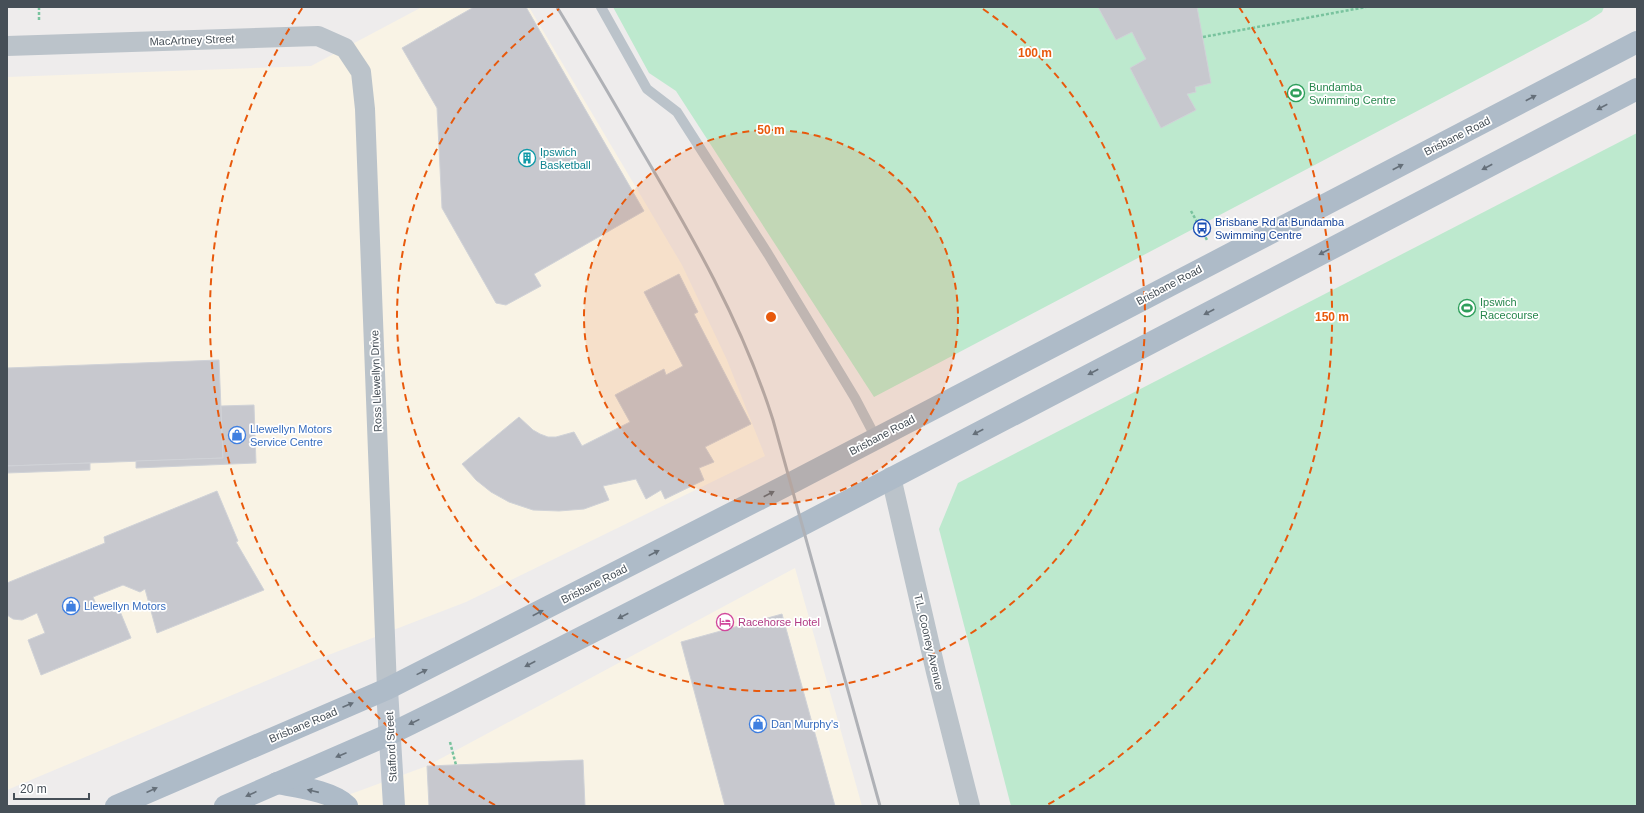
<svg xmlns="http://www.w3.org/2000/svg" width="1644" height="813" viewBox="0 0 1644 813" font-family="Arial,sans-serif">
<rect width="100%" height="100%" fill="#eeecec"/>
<g fill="#f9f3e5">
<path d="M 422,7 L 529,7 L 682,265 L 727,360 L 765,456 L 466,602 L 318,659 L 7,790 L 7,77 L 311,66 Z"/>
<path d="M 795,568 L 862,806 L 318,806 L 427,766 Z"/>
</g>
<g fill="#bde9ce">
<path d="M 613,7 L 1604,7 L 1602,12 L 1588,21 L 874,397 L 676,91 L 649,73 Z"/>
<path d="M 1637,133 L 1637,806 L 1011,806 L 939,529 L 958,483 Z"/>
</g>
<g fill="#c7c8ce" stroke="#d0d2d7">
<path d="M 474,7 L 526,7 L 644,211 L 534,274 L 541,286 L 506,305 L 496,303 L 442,208 L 437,108 L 402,48 Z"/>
<path d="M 1098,7 L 1197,7 L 1211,83 L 1195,87 L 1196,92 L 1187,94 L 1196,110 L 1161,128 L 1130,68 L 1146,59 L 1139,46 L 1132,32 L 1116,40 Z"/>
<path d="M 679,274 L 698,312 L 694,314 L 751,424 L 705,447 L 714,462 L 699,468 L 704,480 L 665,499 L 661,490 L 646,499 L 636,479 L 603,486 L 609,500 L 584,509 L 559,511 L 533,510 L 509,502 L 491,492 L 476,480 L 462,464 L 519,417 L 533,430 L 540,434 L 548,437 L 556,437 L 574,432 L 582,446 L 630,422 L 615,395 L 664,369 L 666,375 L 683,366 L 644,292 Z"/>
<path d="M 219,360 L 223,458 L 7,466 L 7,368 Z"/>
<path d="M 254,405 L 256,463 L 136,468 L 136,461 L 223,458 L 221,406 Z"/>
<path d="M 90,463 L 90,470 L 7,473 L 7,466 Z"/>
<path d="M 217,491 L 238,541 L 236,542 L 264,590 L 157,633 L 145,589 L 140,592 L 123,585 L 93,597 L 99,611 L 117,604 L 131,638 L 41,675 L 28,640 L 45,633 L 37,613 L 22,620 L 13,619 L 7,615 L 7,583 L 105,543 L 104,537 Z"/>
<path d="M 782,614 L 835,806 L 725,806 L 681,642 Z"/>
<path d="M 583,760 L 585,806 L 429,806 L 427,766 Z"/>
</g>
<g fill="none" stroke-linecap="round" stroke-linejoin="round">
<g stroke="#79c39e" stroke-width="2.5" stroke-dasharray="3 2" stroke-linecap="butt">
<path d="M 39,7 L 39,22"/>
<path d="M 1203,37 L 1366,7"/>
<path d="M 1191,211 L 1207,240"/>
<path d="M 450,742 L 456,765"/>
</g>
<path stroke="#bbc3ca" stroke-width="10" d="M 601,7 L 647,89 L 677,112 L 768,254 L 855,398 L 876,438"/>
<g stroke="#bbc3ca" stroke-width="20">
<path d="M 7,46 L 318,36 L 345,48 L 361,72 L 365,109 L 387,689"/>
<path d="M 891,477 L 936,672 L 970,806"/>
</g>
<path stroke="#bbc4ce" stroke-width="22" d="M 387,689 L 394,806"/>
<g stroke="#aebbc8" stroke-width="22">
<path d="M 277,783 C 297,787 332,791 347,806"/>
<path d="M 116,806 L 387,689 L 444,660 L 791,483 L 1637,42"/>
<path d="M 225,806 L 390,734 L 451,704 L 802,525 L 1637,89"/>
</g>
<path stroke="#afb1b6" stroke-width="3" d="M 557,7 C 585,53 612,99 639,146 C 691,234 742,322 773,420 L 880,806"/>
</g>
<defs><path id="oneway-solid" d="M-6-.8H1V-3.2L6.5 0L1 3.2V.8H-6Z"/></defs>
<g fill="#656f79">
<use href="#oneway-solid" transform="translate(1531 98) rotate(-28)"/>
<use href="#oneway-solid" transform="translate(1602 107) rotate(153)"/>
<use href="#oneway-solid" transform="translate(1398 167) rotate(-27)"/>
<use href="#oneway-solid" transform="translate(1487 167) rotate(152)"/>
<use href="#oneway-solid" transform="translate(1324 252) rotate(152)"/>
<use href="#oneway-solid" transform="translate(1209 312) rotate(152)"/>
<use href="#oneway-solid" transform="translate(1093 372) rotate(152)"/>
<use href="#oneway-solid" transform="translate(978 432) rotate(153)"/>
<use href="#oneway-solid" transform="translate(769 494) rotate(-27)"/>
<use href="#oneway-solid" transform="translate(654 553) rotate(-27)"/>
<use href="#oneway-solid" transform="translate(538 613) rotate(-27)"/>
<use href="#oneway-solid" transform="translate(623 616) rotate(153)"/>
<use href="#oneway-solid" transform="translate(530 664) rotate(153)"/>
<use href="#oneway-solid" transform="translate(422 672) rotate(-26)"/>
<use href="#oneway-solid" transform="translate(348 705) rotate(-23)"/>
<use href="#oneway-solid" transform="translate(414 722) rotate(154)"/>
<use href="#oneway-solid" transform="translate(341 755) rotate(157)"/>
<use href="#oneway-solid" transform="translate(152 790) rotate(-24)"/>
<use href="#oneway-solid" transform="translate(313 791) rotate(-167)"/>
<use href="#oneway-solid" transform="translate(251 794) rotate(156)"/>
</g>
<circle cx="771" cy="317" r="187" fill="#e8590c" fill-opacity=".12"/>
<g fill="none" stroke="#e8590c" stroke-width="2" stroke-dasharray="7 5">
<circle cx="771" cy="317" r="187"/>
<path d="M983 9A374 374 0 1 1 559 9"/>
<path d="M495 805A561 561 0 0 1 303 7M1239 7A561 561 0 0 1 1047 805"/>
</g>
<defs>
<g id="stadium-ring" transform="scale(0.9)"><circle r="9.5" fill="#fff" stroke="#2e9e5b" stroke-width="1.5"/><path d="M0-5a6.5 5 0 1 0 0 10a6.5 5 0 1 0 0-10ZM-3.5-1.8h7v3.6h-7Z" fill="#2e9e5b"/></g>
<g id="building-ring" transform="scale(0.9)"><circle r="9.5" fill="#fff" stroke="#0f9aa8" stroke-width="1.5"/><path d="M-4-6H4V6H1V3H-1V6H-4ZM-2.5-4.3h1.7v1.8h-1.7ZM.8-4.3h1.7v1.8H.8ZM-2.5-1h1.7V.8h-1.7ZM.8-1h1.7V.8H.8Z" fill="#0f9aa8"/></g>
<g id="bus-ring" transform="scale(0.9)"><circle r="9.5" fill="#fff" stroke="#1a4fb4" stroke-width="1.5"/><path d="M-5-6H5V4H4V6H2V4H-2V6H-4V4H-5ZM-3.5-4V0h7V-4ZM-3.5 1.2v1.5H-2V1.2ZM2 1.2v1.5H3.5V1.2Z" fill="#1a4fb4"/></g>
<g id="shop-ring" transform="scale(0.9)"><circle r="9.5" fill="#fff" stroke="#3f7fe0" stroke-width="1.5"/><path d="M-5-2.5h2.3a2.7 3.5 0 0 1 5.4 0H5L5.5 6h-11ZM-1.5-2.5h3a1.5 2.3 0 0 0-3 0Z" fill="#3f7fe0"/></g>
<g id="hotel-ring" transform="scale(0.9)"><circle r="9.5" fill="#fff" stroke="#d1479c" stroke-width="1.5"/><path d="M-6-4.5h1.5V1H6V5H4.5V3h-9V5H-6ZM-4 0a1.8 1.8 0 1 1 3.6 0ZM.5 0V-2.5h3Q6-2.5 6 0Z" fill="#d1479c"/></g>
</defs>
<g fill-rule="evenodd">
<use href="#stadium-ring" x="1296" y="93"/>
<use href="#building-ring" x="527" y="158"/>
<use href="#bus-ring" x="1202" y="228"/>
<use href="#stadium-ring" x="1467" y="308"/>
<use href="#shop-ring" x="237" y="435"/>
<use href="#shop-ring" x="71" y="606"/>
<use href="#hotel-ring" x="725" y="622"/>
<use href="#shop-ring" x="758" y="724"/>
</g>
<g text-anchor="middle" stroke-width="3.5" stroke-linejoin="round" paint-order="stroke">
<g font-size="11" fill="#464f57" stroke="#fff">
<text transform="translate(192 40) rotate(-2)" y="4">MacArtney Street</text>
<text transform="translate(1457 136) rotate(-27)" y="4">Brisbane Road</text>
<text transform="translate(1169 285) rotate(-28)" y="4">Brisbane Road</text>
<text transform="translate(376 381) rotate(-92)" y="4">Ross Llewellyn Drive</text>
<text transform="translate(882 435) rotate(-28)" y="4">Brisbane Road</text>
<text transform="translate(594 584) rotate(-27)" y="4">Brisbane Road</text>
<text transform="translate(929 642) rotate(77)" y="4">T.L. Cooney Avenue</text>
<text transform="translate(303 725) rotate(-23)" y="4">Brisbane Road</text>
<text transform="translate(391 747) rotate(-93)" y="4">Stafford Street</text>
</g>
<g font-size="11" fill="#27864d" stroke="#fff" text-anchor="start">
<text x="1309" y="91">Bundamba<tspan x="1309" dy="13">Swimming Centre</tspan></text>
<text x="1480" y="306">Ipswich<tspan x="1480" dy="13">Racecourse</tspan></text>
</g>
<g font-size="11" fill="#0d838f" stroke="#fff" text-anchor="start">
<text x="540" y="156">Ipswich<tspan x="540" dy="13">Basketball</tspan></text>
</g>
<g font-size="11" fill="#164399" stroke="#fff" text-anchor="start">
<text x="1215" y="226">Brisbane Rd at Bundamba<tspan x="1215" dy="13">Swimming Centre</tspan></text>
</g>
<g font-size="11" fill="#366cbe" stroke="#fff" text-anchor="start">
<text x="250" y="433">Llewellyn Motors<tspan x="250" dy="13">Service Centre</tspan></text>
<text x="84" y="610">Llewellyn Motors</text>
<text x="771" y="728">Dan Murphy's</text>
</g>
<g font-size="11" fill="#b23c85" stroke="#fff" text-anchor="start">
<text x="738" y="626">Racehorse Hotel</text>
</g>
</g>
<circle cx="771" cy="317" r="6" fill="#e8590c" stroke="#fff" stroke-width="2"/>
<g font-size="12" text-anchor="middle" font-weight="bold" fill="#e8590c" stroke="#fff" stroke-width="3.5" stroke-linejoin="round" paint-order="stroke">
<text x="1035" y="57">100 m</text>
<text x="771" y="134">50 m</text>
<text x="1332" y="321">150 m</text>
</g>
<rect width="1644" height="813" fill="none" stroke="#464f57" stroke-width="16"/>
<path d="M14 793v6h75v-6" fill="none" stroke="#464f57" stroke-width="2"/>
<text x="20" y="793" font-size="12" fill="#464f57" stroke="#ffffff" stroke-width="3" paint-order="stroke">20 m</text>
</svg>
